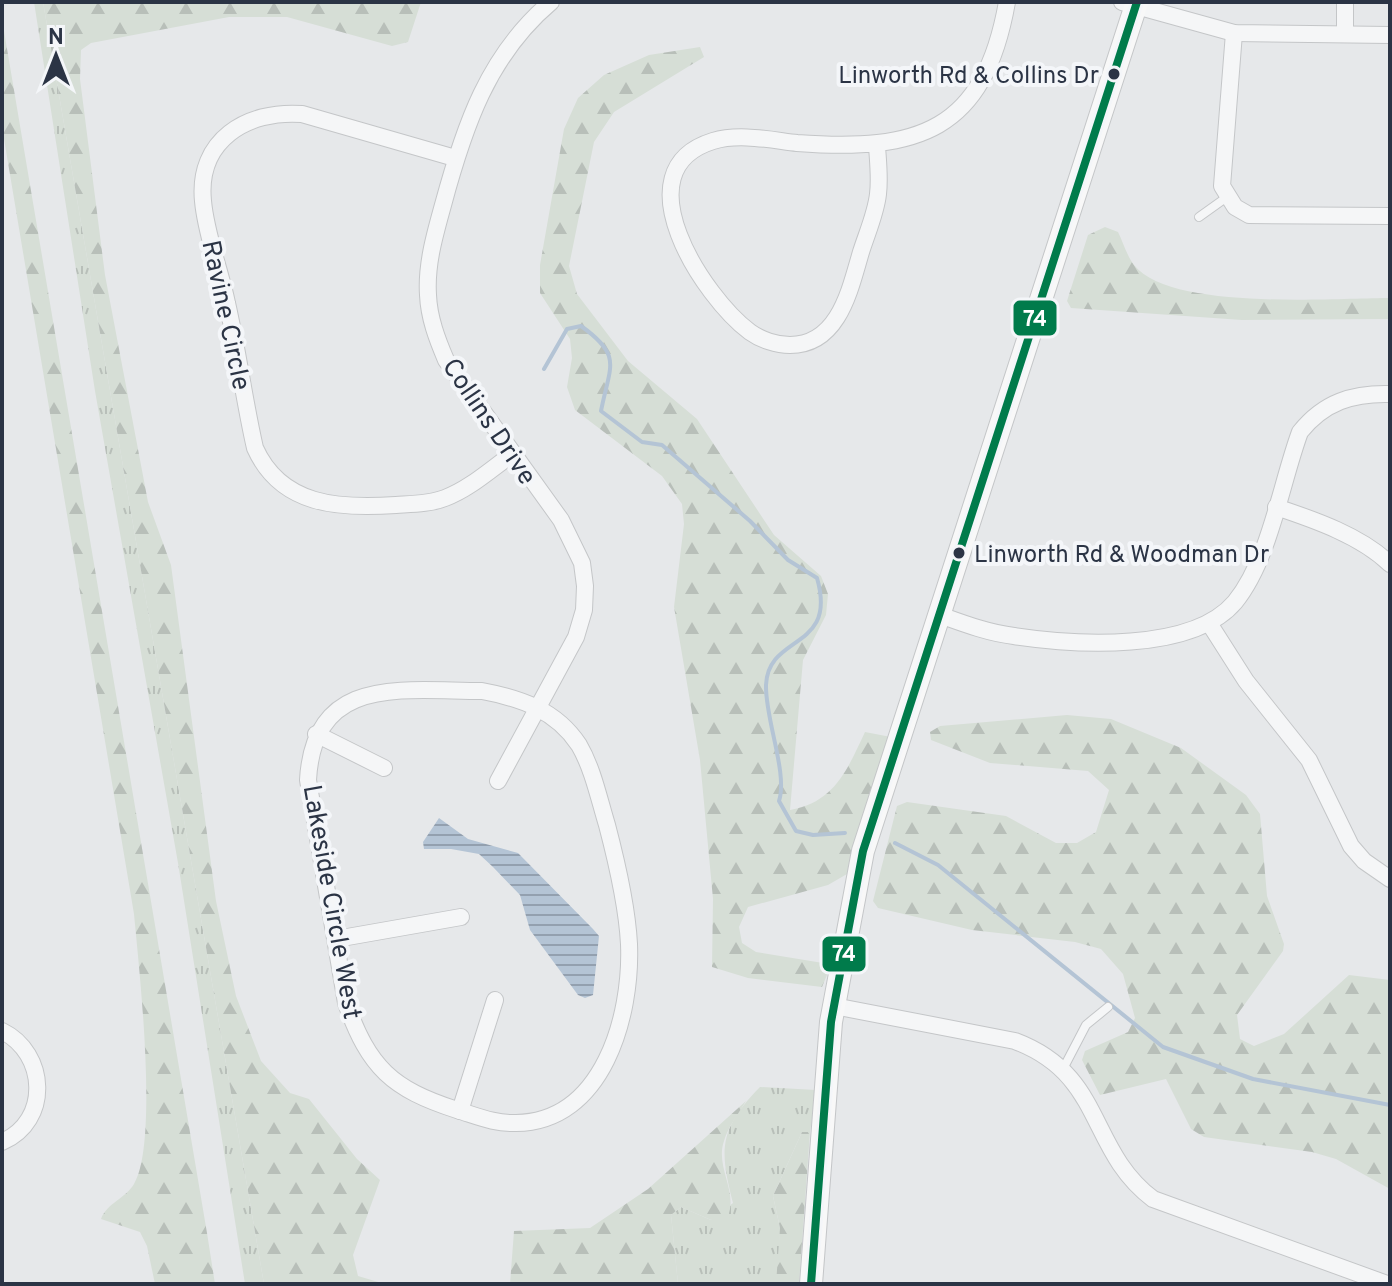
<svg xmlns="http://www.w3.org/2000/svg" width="1392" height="1286" viewBox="0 0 1392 1286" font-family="Overpass,sans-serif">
<defs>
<pattern id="grass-tufts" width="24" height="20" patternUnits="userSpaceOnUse" patternTransform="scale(2)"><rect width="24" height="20" fill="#d6ded6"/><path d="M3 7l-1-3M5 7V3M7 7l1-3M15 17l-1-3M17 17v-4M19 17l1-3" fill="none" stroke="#b8bfb9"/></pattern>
<pattern id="forest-firs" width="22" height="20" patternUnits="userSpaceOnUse" patternTransform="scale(2)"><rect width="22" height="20" fill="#d6ded6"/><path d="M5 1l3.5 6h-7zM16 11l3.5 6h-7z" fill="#b8bfb9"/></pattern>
<pattern id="water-rules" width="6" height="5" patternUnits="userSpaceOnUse" patternTransform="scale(2)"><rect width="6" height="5" fill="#b4c4d5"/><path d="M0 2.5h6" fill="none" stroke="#93a0af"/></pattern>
</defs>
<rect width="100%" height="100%" fill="#e6e8ea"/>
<g fill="url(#grass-tufts)">
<path d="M 34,2 L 43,2 L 264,1284 L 245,1284 L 178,863 L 95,391 Z"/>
<path d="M 760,1087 L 816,1090 L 810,1132 L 802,1132 L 773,1196 L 780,1228 L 779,1278 L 776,1284 L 678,1284 L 671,1215 L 681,1207 L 711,1220 L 733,1203 C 719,1149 719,1129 760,1087 Z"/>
</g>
<g fill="url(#forest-firs)">
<path d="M 43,2 L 421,2 L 408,42 L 392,46 L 287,17 L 229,17 L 91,43 L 81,50 L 80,79 L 105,275 L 148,502 L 171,565 L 216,901 L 236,996 L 261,1061 L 290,1093 L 309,1099 L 357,1159 L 380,1180 L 353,1255 L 358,1276 L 385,1284 L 264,1284 Z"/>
<path d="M 2,19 L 207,1233 L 215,1284 L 155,1284 L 147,1246 L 140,1232 L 101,1219 C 107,1203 126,1198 134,1184 C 159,1142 139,968 134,914 L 2,127 Z"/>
<path d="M 700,47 L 704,57 L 614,112 L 594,142 L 569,266 L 577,294 L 628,361 L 697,419 L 774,535 L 821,576 L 828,594 L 826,615 L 803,660 L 790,810 C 835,802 847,770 865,732 L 891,737 L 847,874 L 828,885 L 748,907 L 739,927 L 742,943 L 756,952 L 823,963 L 829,970 L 822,987 L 748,978 L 712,967 L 713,899 L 700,760 L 674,607 L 684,524 L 682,504 L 662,476 L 575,410 L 567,387 L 572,358 L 570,339 L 540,293 L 540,265 L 564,129 L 578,98 L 604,75 L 649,55 Z"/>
<path d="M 1105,227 L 1118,232 C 1123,242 1127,256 1134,265 C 1170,311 1333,298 1390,298 L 1390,319 L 1242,320 L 1071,308 L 1067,301 L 1088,235 Z"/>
<path d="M 1067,715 L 1111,719 L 1181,748 L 1246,795 L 1260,814 L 1267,896 L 1284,944 L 1283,951 L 1237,1015 L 1240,1039 L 1254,1046 L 1284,1034 L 1349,975 L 1390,980 L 1390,1189 L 1336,1159 L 1312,1152 L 1204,1137 L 1191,1129 L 1166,1079 L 1100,1095 L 1082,1060 L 1085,1051 L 1128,1032 L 1135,1018 L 1123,974 L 1101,949 L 1075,942 L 972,930 L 878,908 L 873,901 L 897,806 L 907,802 L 1006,816 L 1056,843 L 1077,843 L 1096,832 L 1109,790 L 1088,771 L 990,763 L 931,740 L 930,732 L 940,726 Z"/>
<path d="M 746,1101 C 739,1113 728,1127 724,1141 C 715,1167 738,1191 728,1216 L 711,1220 L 681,1207 L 671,1215 L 678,1284 L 510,1284 L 514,1231 L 590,1228 L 648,1189 Z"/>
<path d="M 802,1132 L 810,1132 L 799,1284 L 776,1284 L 780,1228 L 773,1196 Z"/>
</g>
<path fill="url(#water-rules)" d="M 439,818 L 468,839 L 518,853 L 593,929 L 599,936 L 593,995 L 585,998 L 578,995 L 530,930 L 520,895 L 493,867 L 479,854 L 451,849 L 424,849 L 423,842 Z"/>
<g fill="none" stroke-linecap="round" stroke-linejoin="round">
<g stroke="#b4c4d5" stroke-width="4">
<path d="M 544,369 L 567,329 L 581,326 C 623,356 610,365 601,411 L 642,442 L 662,445 L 750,521 L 788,560 L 817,578 C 838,651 768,633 766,685 C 765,719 788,773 779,801 L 796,831 L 813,835 L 845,833"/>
<path d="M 895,843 L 938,865 L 1163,1047 L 1253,1079 L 1390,1105"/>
</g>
<g stroke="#c4c6c8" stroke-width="10">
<g id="lane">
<path d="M 1199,217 L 1227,197"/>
<path d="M 1063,1069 L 1086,1025 L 1108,1007"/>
</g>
</g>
<g stroke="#c4c6c8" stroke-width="18">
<g id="street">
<path d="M 1122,2 L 1234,33 L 1390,35"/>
<path d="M 1234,33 L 1222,186 L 1235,207 L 1249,215 L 1390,216"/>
<path d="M 1345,34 L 1345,2"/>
<path d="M 877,146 C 878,162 880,178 878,194 C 876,213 867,233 861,252 C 850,289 839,345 790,345 C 777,345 761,340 750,332 C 704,298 619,170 713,141 C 739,133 771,140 797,143 C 918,152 984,132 1007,2"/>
<path d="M 455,158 L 302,114 C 247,110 197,140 203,201 C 206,235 220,269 227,303 C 238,351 244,400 255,448 C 281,506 339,509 396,505 C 412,504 430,504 445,498 C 469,489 490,470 511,455"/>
<path d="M 1276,507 C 1315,520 1361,536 1390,564"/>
<path d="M 937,614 C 962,623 988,633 1014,636 C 1074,645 1192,653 1235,602 C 1270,559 1281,483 1300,432 C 1324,402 1353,393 1390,394"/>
<path d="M 1209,623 L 1246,681 L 1309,760 L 1351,846 L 1364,861 L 1390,879"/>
<path d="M 482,691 C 520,698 556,710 579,745 C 593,769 599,799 607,825 C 617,863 627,905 629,944 C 632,1016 603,1122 516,1123 C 495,1124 477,1116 457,1110 C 392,1089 369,1068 346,1003 L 308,780 C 314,674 402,691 482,691 Z"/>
<path d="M 316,734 L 384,768"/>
<path d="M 498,781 L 576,637 L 584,610 L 585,586 L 582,563 L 561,520 L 446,360 C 437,339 429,318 428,295 C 426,264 435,234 443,205 C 464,127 488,55 551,2"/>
<path d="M 336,939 L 461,917"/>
<path d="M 834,1006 L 1015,1041 C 1105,1075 1087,1149 1153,1199 L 1387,1284"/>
<path d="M 2,1031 C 47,1053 51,1121 2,1142"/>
<path d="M 460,1111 L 495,1000"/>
</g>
</g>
<g stroke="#c4c6c8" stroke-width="24">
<path id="secondary" d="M 811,1284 L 831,1022 L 863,851 L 1137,2"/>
</g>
<use href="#lane" stroke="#f5f6f7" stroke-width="8"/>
<use href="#street" stroke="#f5f6f7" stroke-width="16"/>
<use href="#secondary" stroke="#f8f8f8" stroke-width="22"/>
<g stroke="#f4f6f9" stroke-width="14">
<path id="bus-1" d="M 811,1284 L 831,1022 L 863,851 L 1137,2"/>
</g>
<use href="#bus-1" stroke="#007b4b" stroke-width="8"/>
</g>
<g fill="#2b3445" stroke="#f4f6f9" stroke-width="3">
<circle cx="1114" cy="74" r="7"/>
<circle cx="959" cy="553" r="7"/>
</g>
<g text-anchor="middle" stroke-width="8" stroke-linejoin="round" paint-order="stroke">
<g font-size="24" fill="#2b3445" stroke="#f4f6f9" text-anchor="end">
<text x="1099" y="83">Linworth Rd &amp; Collins Dr</text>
<text x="974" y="562" text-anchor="start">Linworth Rd &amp; Woodman Dr</text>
</g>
<g font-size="26" fill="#2b3445" stroke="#f4f6f9">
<text transform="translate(227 315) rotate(78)" y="9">Ravine Circle</text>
<text transform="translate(490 421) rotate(56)" y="9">Collins Drive</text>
<text transform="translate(333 902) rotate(80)" y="9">Lakeside Circle West</text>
</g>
</g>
<g stroke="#f4f6f9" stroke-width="3">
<rect x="1012" y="299" width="46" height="38" rx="8" fill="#007b4b"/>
<rect x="821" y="935" width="46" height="38" rx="8" fill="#007b4b"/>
</g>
<g font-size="22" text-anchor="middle" font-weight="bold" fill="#fff">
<text x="1035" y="326">74</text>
<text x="844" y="961">74</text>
</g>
<rect width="1392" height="1286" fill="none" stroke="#2b3445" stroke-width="8"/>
<g transform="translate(56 56)" stroke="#f4f6f9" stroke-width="6" paint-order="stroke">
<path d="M0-6L14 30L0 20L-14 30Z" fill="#2b3445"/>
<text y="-12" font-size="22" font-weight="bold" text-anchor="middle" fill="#2b3445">N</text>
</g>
</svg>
